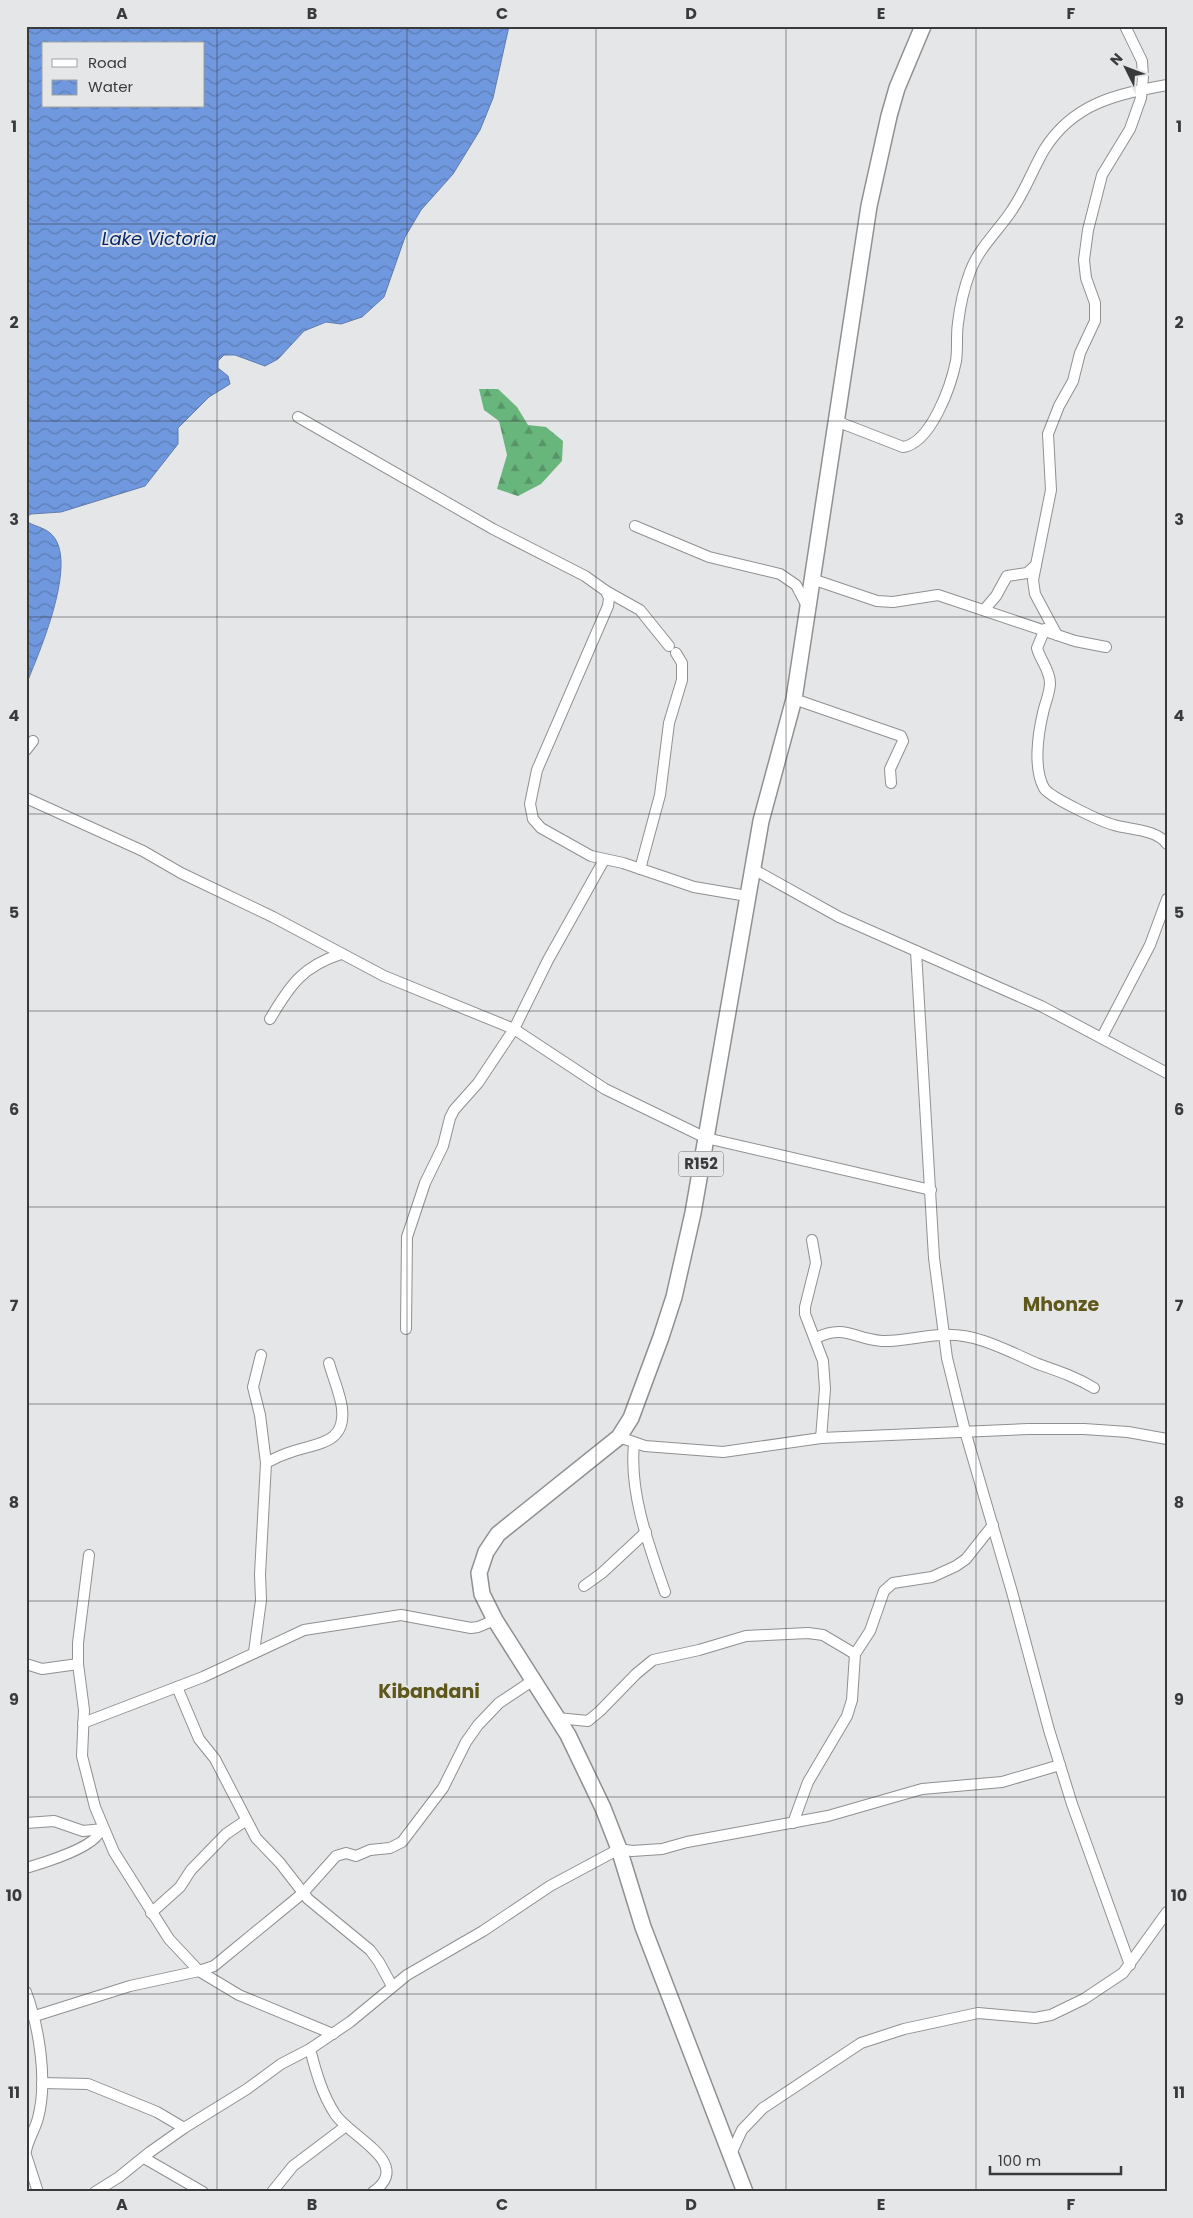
<svg xmlns="http://www.w3.org/2000/svg" width="1193" height="2218" viewBox="0 0 1193 2218" font-family="Poppins,sans-serif">
<defs>
<pattern id="forest-firs" width="22" height="20" patternUnits="userSpaceOnUse" patternTransform="scale(1.25)"><rect width="22" height="20" fill="#69b67d"/><path d="M5 1l3.5 6h-7zM16 11l3.5 6h-7z" fill="#579568"/></pattern>
<pattern id="water-waves" width="16" height="10" patternUnits="userSpaceOnUse" patternTransform="scale(1.25)"><rect width="16" height="10" fill="#7098de"/><path d="M0 5q4-4 8 0t8 0" fill="none" stroke="#5d7db5"/></pattern>
</defs>
<rect width="100%" height="100%" fill="#e5e6e8"/>
<path fill="url(#forest-firs)" d="M 479,389 L 498,389 L 517,407 L 528,425 L 546,427 L 563,441 L 562,461 L 541,484 L 518,496 L 497,489 L 507,455 L 499,421 L 484,410 Z"/>
<g fill="url(#water-waves)" stroke="#607cad" fill-rule="evenodd">
<path d="M 26,26 L 509,26 L 493,98 L 480,130 L 453,174 L 421,210 L 405,237 L 384,297 L 362,317 L 341,324 L 326,322 L 304,331 L 278,359 L 265,366 L 235,355 L 224,355 L 218,361 L 218,368 L 228,376 L 230,384 L 209,397 L 178,428 L 178,444 L 145,486 L 61,512 L 31,514 L 26,517 ZM 44,44 L 204,44 L 204,106 L 44,106 Z"/>
<path d="M 26,521 C 33,526 43,527 50,533 C 81,558 38,655 26,685 Z"/>
</g>
<g fill="none" stroke-linecap="round" stroke-linejoin="round">
<g stroke="#8f9092" stroke-width="12">
<g id="minor">
<path d="M 298,417 L 493,529 L 585,576 L 606,591 L 609,598 L 608,606 L 537,770 L 530,804 L 533,819 L 541,828 L 591,856 L 623,863 L 694,887 L 747,896"/>
<path d="M 836,421 L 903,447 C 931,443 951,386 956,361 C 958,348 956,336 958,323 C 960,306 964,288 970,272 C 978,249 999,230 1012,210 C 1025,191 1033,169 1044,150 C 1073,103 1117,94 1167,85"/>
<path d="M 635,526 L 709,557 L 780,574 L 796,585 L 808,608"/>
<path d="M 812,579 L 877,601 L 893,602 L 938,595 L 1075,641 L 1106,647"/>
<path d="M 606,591 L 640,610 L 669,646"/>
<path d="M 984,610 L 996,596 L 1007,576 L 1027,573 L 1036,565"/>
<path d="M 1045,629 L 1037,648 C 1040,660 1050,670 1050,683 C 1050,693 1045,703 1043,713 C 1038,734 1033,768 1044,788 C 1049,797 1102,822 1114,825 C 1130,830 1156,829 1167,844"/>
<path d="M 1057,635 L 1035,594 L 1033,580 L 1051,490 L 1048,434 L 1059,406 L 1073,381 L 1080,353 L 1095,321 L 1095,303 L 1086,278 L 1084,260 L 1088,230 L 1102,175 L 1130,129 L 1141,98 L 1143,77 L 1142,61 L 1125,26"/>
<path d="M 794,699 L 901,736 L 903,741 L 890,769 L 891,783"/>
<path d="M 26,750 L 33,741"/>
<path d="M 26,798 L 143,851 L 181,873 L 273,917 L 384,976 L 514,1029 L 605,1089 L 706,1138 L 931,1190"/>
<path d="M 640,869 L 660,795 L 669,723 L 682,680 L 682,663 L 676,653"/>
<path d="M 753,869 L 839,917 L 1041,1006 L 1167,1073"/>
<path d="M 916,951 L 934,1258 L 947,1358 L 965,1431 L 1012,1592 L 1049,1730 L 1072,1804 L 1130,1965"/>
<path d="M 270,1019 C 290,985 303,966 341,954"/>
<path d="M 1102,1037 L 1150,945 L 1167,899"/>
<path d="M 812,1240 L 816,1263 L 805,1307 L 805,1314 L 823,1361 L 825,1389 L 821,1438"/>
<path d="M 406,1329 L 407,1237 L 425,1183 L 443,1146 L 450,1118 L 454,1110 L 478,1083 L 514,1029 L 548,960 L 604,860"/>
<path d="M 816,1338 C 846,1324 853,1339 882,1341 C 903,1342 923,1335 943,1335 C 977,1333 1008,1351 1038,1364 C 1058,1371 1076,1377 1094,1388"/>
<path d="M 619,1437 L 645,1446 L 723,1452 L 821,1438 L 1028,1429 L 1084,1429 L 1128,1432 L 1167,1439"/>
<path d="M 634,1444 C 629,1493 649,1546 665,1592"/>
<path d="M 266,1463 C 275,1458 284,1454 294,1451 C 319,1443 346,1443 342,1408 C 340,1393 333,1378 329,1363"/>
<path d="M 89,1555 L 78,1643 L 78,1664 L 84,1710 L 82,1756 L 95,1807 L 114,1852 L 169,1939 L 199,1971 L 239,1995 L 333,2034"/>
<path d="M 584,1586 L 602,1573 L 646,1532"/>
<path d="M 254,1652 L 261,1600 L 260,1574 L 266,1463 L 260,1415 L 253,1387 L 261,1355"/>
<path d="M 26,1664 L 42,1669 L 78,1664"/>
<path d="M 177,1687 L 199,1739 L 215,1759 L 256,1838 L 280,1863 L 308,1899 L 370,1950 L 379,1962 L 392,1986"/>
<path d="M 557,1718 L 588,1721 L 600,1711 L 636,1674 L 653,1660 L 699,1650 L 746,1636 L 808,1633 L 823,1635 L 855,1654"/>
<path d="M 83,1723 L 203,1677 L 304,1630 L 401,1615 L 471,1628 L 478,1627 L 495,1620"/>
<path d="M 26,1823 L 54,1821 L 83,1831 L 103,1829"/>
<path d="M 793,1823 L 808,1782 L 847,1716 L 852,1700 L 855,1654 L 870,1631 L 884,1591 L 893,1583 L 932,1577 L 956,1566 L 966,1559 L 993,1525"/>
<path d="M 26,1868 C 43,1863 97,1847 100,1830"/>
<path d="M 151,1913 L 180,1887 L 191,1870 L 226,1834 L 245,1821"/>
<path d="M 26,1992 C 39,2027 48,2081 38,2118 C 35,2130 28,2139 26,2151"/>
<path d="M 35,2016 L 130,1986 L 199,1971 L 214,1966 L 303,1893 L 336,1856 L 346,1853 L 356,1856 L 370,1850 L 390,1848 L 402,1842 L 443,1788 L 466,1742 L 478,1725 L 499,1703 L 532,1681"/>
<path d="M 310,2049 C 316,2072 322,2094 335,2114 C 350,2137 414,2163 373,2192"/>
<path d="M 42,2083 L 88,2084 L 157,2112 L 184,2128"/>
<path d="M 731,2154 L 742,2130 L 763,2108 L 861,2043 L 904,2029 L 978,2013 L 1035,2018 L 1051,2015 L 1084,1999 L 1123,1973 L 1167,1912"/>
<path d="M 26,2155 L 38,2192"/>
<path d="M 144,2158 L 203,2192"/>
<path d="M 95,2192 L 119,2177 L 150,2152 L 184,2128 L 247,2089 L 281,2064 L 310,2049 L 350,2022 L 407,1975 L 483,1931 L 550,1886 L 619,1849 L 632,1851 L 662,1849 L 687,1842 L 828,1816 L 922,1789 L 1002,1782 L 1060,1765"/>
<path d="M 272,2192 L 293,2166 L 346,2126"/>
</g>
</g>
<g stroke="#8f9092" stroke-width="18">
<path id="primary" d="M 745,2192 L 643,1927 L 619,1849 L 603,1808 L 568,1735 L 495,1620 L 482,1594 L 479,1573 L 486,1552 L 498,1534 L 619,1437 L 631,1418 L 661,1337 L 674,1297 L 693,1213 L 761,821 L 794,699 L 869,206 L 889,116 L 897,88 L 923,26"/>
</g>
<use href="#minor" stroke="#fff" stroke-width="10"/>
<use href="#primary" stroke="#fff" stroke-width="15"/>
</g>
<path fill="none" stroke="#393a3b" stroke-width="1" stroke-opacity="0.55" d="M 217,26 L 217,2192M 407,26 L 407,2192M 596,26 L 596,2192M 786,26 L 786,2192M 976,26 L 976,2192M 26,224 L 1167,224M 26,421 L 1167,421M 26,617 L 1167,617M 26,814 L 1167,814M 26,1011 L 1167,1011M 26,1207 L 1167,1207M 26,1404 L 1167,1404M 26,1601 L 1167,1601M 26,1797 L 1167,1797M 26,1994 L 1167,1994"/>
<g text-anchor="middle" stroke-width="4" stroke-linejoin="round" paint-order="stroke">
<rect fill="#e5e6e8" stroke="#6d6e6f" stroke-width="1" x="678.5" y="1151.5" width="45" height="25" rx="4"/>
<g font-size="15" font-weight="bold" fill="#393a3b">
<text x="701" y="1169">R152</text>
</g>
<g font-size="18" font-style="italic" fill="#062866" stroke="#e5e6e8">
<text x="159" y="245">Lake Victoria</text>
</g>
<g font-size="19" font-weight="bold" fill="#5e581b" stroke="#e5e6e8">
<text x="1061" y="1311">Mhonze</text>
<text x="429" y="1698">Kibandani</text>
</g>
</g>
<rect width="1193" height="2218" fill="none" stroke="#e5e6e8" stroke-width="55"/>
<rect x="42" y="42" width="162" height="65" fill="#e5e6e8" stroke="#a0a1a3"/>
<rect x="52" y="59" width="25" height="8" fill="#ffffff" stroke="#a0a1a3"/>
<text x="88" y="68" font-size="15" fill="#393a3b">Road</text>
<rect x="52" y="80" width="25" height="15" fill="url(#water-waves)" stroke="#a0a1a3"/>
<text x="88" y="92" font-size="15" fill="#393a3b">Water</text>
<g transform="translate(1126 68) rotate(312)" stroke="#e5e6e8" stroke-width="4" paint-order="stroke">
<path d="M0-4L9 19L0 12L-9 19Z" fill="#393a3b"/>
<text y="-8" font-size="14" font-weight="bold" text-anchor="middle" fill="#393a3b">N</text>
</g>
<path d="M990 2166v8h131v-8" fill="none" stroke="#393a3b" stroke-width="2.5"/>
<text x="998" y="2166" font-size="15" fill="#393a3b" stroke="#e5e6e8" stroke-width="4" paint-order="stroke">100 m</text>
<rect x="28" y="28" width="1138" height="2162" fill="none" stroke="#393a3b" stroke-width="2"/>
<g font-size="16" text-anchor="middle" font-weight="bold" fill="#393a3b">
<text x="122" y="19">A</text>
<text x="312" y="19">B</text>
<text x="502" y="19">C</text>
<text x="691" y="19">D</text>
<text x="881" y="19">E</text>
<text x="1071" y="19">F</text>
<text x="14" y="132">1</text>
<text x="1179" y="132">1</text>
<text x="14" y="328">2</text>
<text x="1179" y="328">2</text>
<text x="14" y="525">3</text>
<text x="1179" y="525">3</text>
<text x="14" y="721">4</text>
<text x="1179" y="721">4</text>
<text x="14" y="918">5</text>
<text x="1179" y="918">5</text>
<text x="14" y="1115">6</text>
<text x="1179" y="1115">6</text>
<text x="14" y="1311">7</text>
<text x="1179" y="1311">7</text>
<text x="14" y="1508">8</text>
<text x="1179" y="1508">8</text>
<text x="14" y="1705">9</text>
<text x="1179" y="1705">9</text>
<text x="14" y="1901">10</text>
<text x="1179" y="1901">10</text>
<text x="14" y="2098">11</text>
<text x="1179" y="2098">11</text>
<text x="122" y="2210">A</text>
<text x="312" y="2210">B</text>
<text x="502" y="2210">C</text>
<text x="691" y="2210">D</text>
<text x="881" y="2210">E</text>
<text x="1071" y="2210">F</text>
</g>
</svg>
